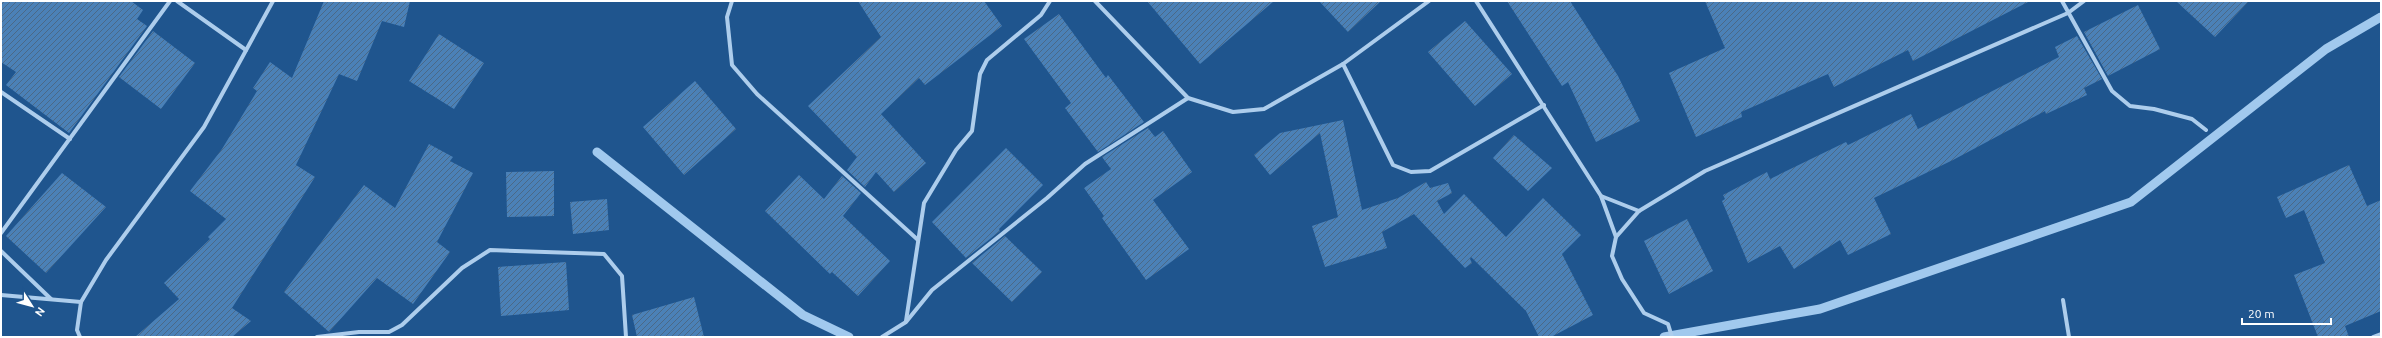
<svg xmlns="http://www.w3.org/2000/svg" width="2382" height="338" viewBox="0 0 2382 338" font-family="Ubuntu,sans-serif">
<defs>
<pattern id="building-hatch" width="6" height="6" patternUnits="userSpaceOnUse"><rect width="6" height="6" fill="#4b81b7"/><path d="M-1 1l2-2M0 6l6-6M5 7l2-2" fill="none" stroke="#4b6987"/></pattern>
</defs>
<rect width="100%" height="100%" fill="#1f558e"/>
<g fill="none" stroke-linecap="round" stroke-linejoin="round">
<g stroke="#a1c9ee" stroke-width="9">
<path d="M 597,152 L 803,315 L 849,337"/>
<path d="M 1664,337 L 1820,309 L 2131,202 L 2326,49 L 2381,17"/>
</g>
</g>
<g fill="url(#building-hatch)">
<path d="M 1,1 L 131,1 L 143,10 L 137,19 L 147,26 L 69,133 L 6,85 L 16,72 L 1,62 Z"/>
<path d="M 324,1 L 410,1 L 404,27 L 382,21 L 357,81 L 339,74 L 296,165 L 315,177 L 232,308 L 251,321 L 232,337 L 135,337 L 179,299 L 164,283 L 210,239 L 208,237 L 226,219 L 190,191 L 222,149 L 257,91 L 253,88 L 270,62 L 292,78 Z"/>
<path d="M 858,1 L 984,1 L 1002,26 L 925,85 L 919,78 L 881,114 L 926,163 L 894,192 L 876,172 L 865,187 L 847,170 L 857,157 L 808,106 L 881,37 Z"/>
<path d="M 1147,1 L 1274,1 L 1200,64 Z"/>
<path d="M 1319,1 L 1381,1 L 1348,32 Z"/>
<path d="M 1507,1 L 1570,1 L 1618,76 L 1640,121 L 1596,142 L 1568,82 L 1562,86 Z"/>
<path d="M 1705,1 L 2030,1 L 1913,61 L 1908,50 L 1834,87 L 1828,74 L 1741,112 L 1742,117 L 1696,137 L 1669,73 L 1725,48 Z"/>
<path d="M 2176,1 L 2249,1 L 2215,37 Z"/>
<path d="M 2138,5 L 2160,49 L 2108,76 L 2084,32 Z"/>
<path d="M 1059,14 L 1106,78 L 1108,75 L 1144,122 L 1098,152 L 1065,108 L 1071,103 L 1024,39 Z"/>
<path d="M 1465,21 L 1512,74 L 1475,106 L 1428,52 Z"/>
<path d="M 153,31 L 195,63 L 161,109 L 119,77 Z"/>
<path d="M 439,34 L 484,63 L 454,109 L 409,81 Z"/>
<path d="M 2077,36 L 2102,79 L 2084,88 L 2087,95 L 2046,114 L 2045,111 L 1953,160 L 1874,198 L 1891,234 L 1848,255 L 1840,240 L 1794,269 L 1780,246 L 1748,263 L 1722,201 L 1725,199 L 1723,195 L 1767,172 L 1770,179 L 1846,142 L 1848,145 L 1911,114 L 1918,129 L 2059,57 L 2055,47 Z"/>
<path d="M 695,81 L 736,129 L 684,175 L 643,127 Z"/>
<path d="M 1343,120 L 1362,210 L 1398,198 L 1426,182 L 1430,188 L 1448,183 L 1452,193 L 1437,201 L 1444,214 L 1464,194 L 1506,237 L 1543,198 L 1581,235 L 1562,254 L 1593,315 L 1551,337 L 1539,337 L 1526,311 L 1471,257 L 1470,259 L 1472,263 L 1465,268 L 1414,214 L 1382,232 L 1387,248 L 1325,267 L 1312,226 L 1338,217 L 1320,133 L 1270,175 L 1254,155 L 1280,133 Z"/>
<path d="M 1148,128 L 1155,137 L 1163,131 L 1192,172 L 1153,200 L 1189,249 L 1146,280 L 1102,218 L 1104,216 L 1084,188 L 1111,169 L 1102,157 Z"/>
<path d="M 1514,135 L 1552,168 L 1528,191 L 1493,158 Z"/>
<path d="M 429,144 L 453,157 L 450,161 L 473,173 L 437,242 L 450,252 L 413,304 L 377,278 L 329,332 L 284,292 L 364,185 L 395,208 Z"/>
<path d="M 1006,148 L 1043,185 L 999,229 L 1000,231 L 966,258 L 932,222 Z"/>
<path d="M 2349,165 L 2367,206 L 2381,200 L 2381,311 L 2345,326 L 2349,337 L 2318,337 L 2294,275 L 2325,263 L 2304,210 L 2286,218 L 2277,197 Z"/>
<path d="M 554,171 L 554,216 L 507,217 L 506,172 Z"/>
<path d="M 62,173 L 106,207 L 46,273 L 6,236 Z"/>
<path d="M 799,175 L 824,199 L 842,176 L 861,193 L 843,216 L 890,261 L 858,296 L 832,272 L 830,274 L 765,211 Z"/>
<path d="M 607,199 L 609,230 L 573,234 L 570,202 Z"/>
<path d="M 1687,219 L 1713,271 L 1669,294 L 1644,241 Z"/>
<path d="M 1005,236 L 1042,272 L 1012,302 L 972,263 Z"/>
<path d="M 566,262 L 569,310 L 501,316 L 498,267 Z"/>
<path d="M 694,297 L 704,337 L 637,337 L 632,315 Z"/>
</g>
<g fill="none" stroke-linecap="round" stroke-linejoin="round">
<g stroke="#adcdec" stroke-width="4">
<path d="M 177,1 L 246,50"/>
<path d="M 732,1 L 727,17 L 732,65 L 757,94 L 918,240"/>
<path d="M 1095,1 L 1188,98 L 1233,112 L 1264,109 L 1343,64 L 1429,1"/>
<path d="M 1476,1 L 1601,196 L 1616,237 L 1612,256 L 1622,279 L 1644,313 L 1668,324 L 1672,337"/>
<path d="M 2062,1 L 2112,91 L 2130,106 L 2154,109 L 2192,119 L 2206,130"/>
<path d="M 1343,64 L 1393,165 L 1411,172 L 1430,171 L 1544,105"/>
<path d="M 1,92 L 70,139"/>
<path d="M 1601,196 L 1639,211"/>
<path d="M 1,233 L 170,1"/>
<path d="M 1616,237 L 1639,211 L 1705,171 L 2068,13 L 2084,1"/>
<path d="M 1,251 L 51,299"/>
<path d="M 1,295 L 81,302"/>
<path d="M 2063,300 L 2069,337"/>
<path d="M 906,321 L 924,203 L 956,150 L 972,131 L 980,74 L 987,60 L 1041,15 L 1050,1"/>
<path d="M 80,337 L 77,330 L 81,302 L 106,260 L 204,127 L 273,1"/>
<path d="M 317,337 L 359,332 L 389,332 L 402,325 L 462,268 L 490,250 L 604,254 L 622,276 L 626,337"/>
<path d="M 882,337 L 906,322 L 932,290 L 1047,198 L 1085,164 L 1188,98"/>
<path d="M 2373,337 L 2381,334"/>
</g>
</g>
<rect width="2382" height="338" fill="none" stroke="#ffffff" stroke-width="4"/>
<g transform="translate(32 306) rotate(126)" stroke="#1f558e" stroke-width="3" paint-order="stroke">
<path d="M0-3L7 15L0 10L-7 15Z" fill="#ffffff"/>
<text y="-6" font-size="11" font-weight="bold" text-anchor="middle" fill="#ffffff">N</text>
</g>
<path d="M2242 318v6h89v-6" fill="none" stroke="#ffffff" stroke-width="2"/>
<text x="2248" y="318" font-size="12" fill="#ffffff" stroke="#1f558e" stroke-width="3" paint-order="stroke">20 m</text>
</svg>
